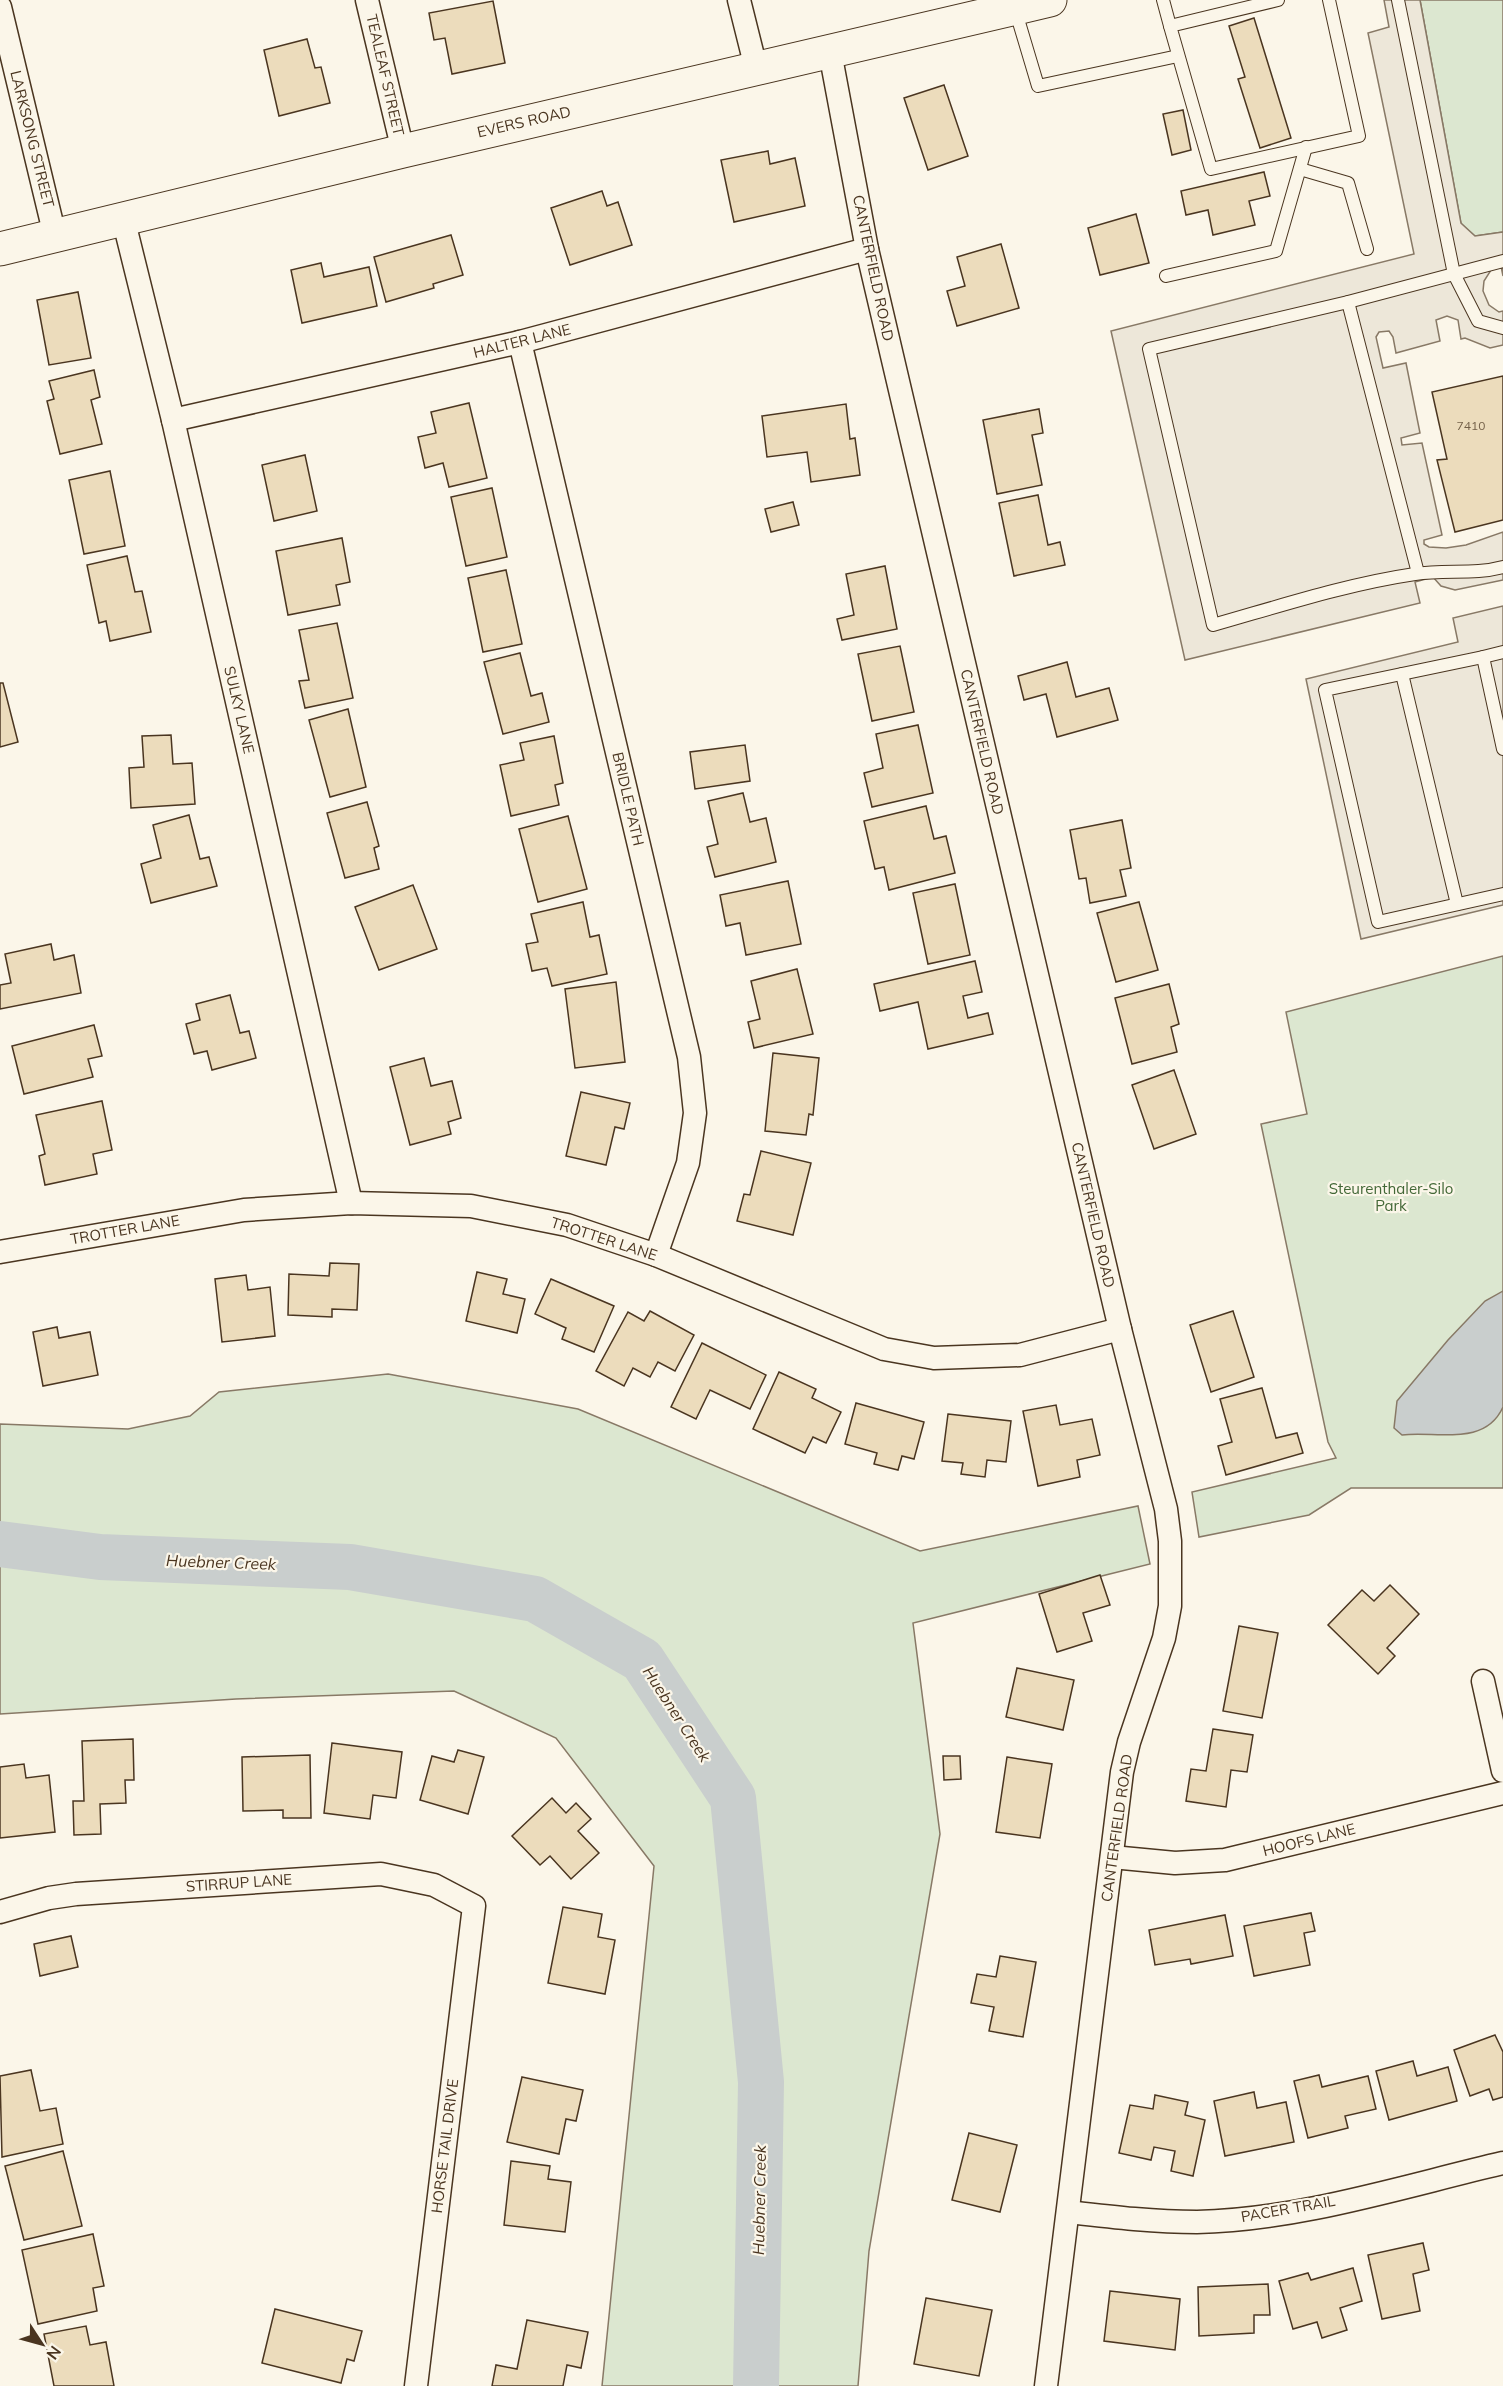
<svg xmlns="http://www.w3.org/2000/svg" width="1503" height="2386" viewBox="0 0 1503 2386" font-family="Mulish,sans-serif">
<rect width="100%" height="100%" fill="#fbf6e9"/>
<g fill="#dce7d0" stroke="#887966" stroke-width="1.5">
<path d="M 1420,0 L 1503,0 L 1503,232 L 1475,236 L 1461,224 Z"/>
<path d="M 1503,956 L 1503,1488 L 1351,1488 L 1309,1515 L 1199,1537 L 1192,1492 L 1336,1458 L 1328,1442 L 1261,1124 L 1307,1114 L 1286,1012 Z"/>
<path d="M 388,1374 L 578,1409 L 920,1551 L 1138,1506 L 1150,1564 L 913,1623 L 940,1834 L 869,2251 L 858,2386 L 602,2386 L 654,1866 L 556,1738 L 454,1691 L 236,1699 L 0,1714 L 0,1424 L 128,1429 L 190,1416 L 219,1392 Z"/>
</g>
<g fill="#ede7d9" stroke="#887966" stroke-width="1.5">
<path d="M 1384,0 L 1420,0 L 1461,223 L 1475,236 L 1503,232 L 1503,276 L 1501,266 L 1491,270 L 1484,281 L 1483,291 L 1489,305 L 1499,312 L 1503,311 L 1503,345 L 1490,348 L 1465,338 L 1461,339 L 1458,320 L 1447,316 L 1436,320 L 1440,341 L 1396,353 L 1393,337 L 1389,331 L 1379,332 L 1376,337 L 1383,368 L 1406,363 L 1420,433 L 1401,438 L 1402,445 L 1422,443 L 1442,535 L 1424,540 L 1424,544 L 1429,547 L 1446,548 L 1466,545 L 1503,532 L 1503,580 L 1455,590 L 1441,586 L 1433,577 L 1415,582 L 1420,603 L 1185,660 L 1111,331 L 1414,254 L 1368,33 L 1389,27 Z"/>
<path d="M 1503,606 L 1503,905 L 1361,939 L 1306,679 L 1458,642 L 1453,618 Z"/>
</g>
<path fill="#c9cecd" stroke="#887966" stroke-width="1.5" d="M 1503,1291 L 1503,1407 C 1485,1447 1437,1431 1402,1435 L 1394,1428 L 1397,1401 L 1448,1340 L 1485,1301 Z"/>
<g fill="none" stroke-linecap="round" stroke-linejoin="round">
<path stroke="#c9cecd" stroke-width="46" d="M 0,1544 L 100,1557 L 350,1567 L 535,1599 L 642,1660 L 733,1798 L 761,2082 L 756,2386"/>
</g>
<g fill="#ecdcbc" stroke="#4a3520" stroke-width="1.5">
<path d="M 493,1 L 505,63 L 452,74 L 445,38 L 434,40 L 429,13 Z"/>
<path d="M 1254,18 L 1291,138 L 1260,148 L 1238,79 L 1245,77 L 1229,26 Z"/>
<path d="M 307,39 L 315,68 L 321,67 L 330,103 L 279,116 L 264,50 Z"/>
<path d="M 944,85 L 968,156 L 928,170 L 904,98 Z"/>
<path d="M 1183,110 L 1191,150 L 1172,155 L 1163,114 Z"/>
<path d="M 768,151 L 770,164 L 795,158 L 805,206 L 734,222 L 721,160 Z"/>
<path d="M 1264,172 L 1270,196 L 1249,201 L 1255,225 L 1213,235 L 1208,210 L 1186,215 L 1181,191 Z"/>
<path d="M 602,191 L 607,206 L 618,202 L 632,245 L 570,265 L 551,208 Z"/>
<path d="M 1136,214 L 1149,263 L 1100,275 L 1088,228 Z"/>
<path d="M 451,235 L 463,275 L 433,284 L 434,288 L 386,302 L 374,257 Z"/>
<path d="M 1001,244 L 1019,308 L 957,326 L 947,291 L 965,286 L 957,257 Z"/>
<path d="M 321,263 L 324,277 L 369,267 L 377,306 L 302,323 L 291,270 Z"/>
<path d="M 78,292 L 91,358 L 49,365 L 37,300 Z"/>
<path d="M 94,370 L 100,397 L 91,400 L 102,444 L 60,454 L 47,401 L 54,399 L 49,381 Z"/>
<path d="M 1503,376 L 1503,520 L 1455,532 L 1437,460 L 1447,459 L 1432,392 Z"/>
<path d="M 469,403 L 487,478 L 449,487 L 443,463 L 425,468 L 418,437 L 436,433 L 431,412 Z"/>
<path d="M 846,404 L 850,439 L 855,438 L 860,475 L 811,482 L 807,452 L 767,457 L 762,416 Z"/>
<path d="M 1039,409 L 1043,433 L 1032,435 L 1042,485 L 997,494 L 983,420 Z"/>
<path d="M 305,455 L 317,511 L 274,521 L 262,465 Z"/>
<path d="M 110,471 L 125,546 L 84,554 L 69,480 Z"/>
<path d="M 492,488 L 507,557 L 466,566 L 451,497 Z"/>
<path d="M 1038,495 L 1048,545 L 1060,542 L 1065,565 L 1014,576 L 999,503 Z"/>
<path d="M 793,502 L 799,525 L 771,532 L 765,509 Z"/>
<path d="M 342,538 L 350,582 L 336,585 L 340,605 L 288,615 L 276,551 Z"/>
<path d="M 127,556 L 135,592 L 142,591 L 151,632 L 110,641 L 106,621 L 99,623 L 87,565 Z"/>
<path d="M 885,566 L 897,629 L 842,640 L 837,619 L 854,615 L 846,574 Z"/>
<path d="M 506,570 L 522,644 L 483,652 L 468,578 Z"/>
<path d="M 337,623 L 353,698 L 305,708 L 299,681 L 309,680 L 299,630 Z"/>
<path d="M 900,646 L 914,712 L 872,721 L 858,654 Z"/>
<path d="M 520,653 L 531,696 L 542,693 L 549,722 L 503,734 L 484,662 Z"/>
<path d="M 1067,662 L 1076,697 L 1109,688 L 1118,720 L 1057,737 L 1046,694 L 1024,700 L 1018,676 Z"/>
<path d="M 0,683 L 3,683 L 18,742 L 0,747 Z"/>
<path d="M 348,709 L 366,787 L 330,797 L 309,720 Z"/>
<path d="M 918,725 L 933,793 L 872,807 L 864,773 L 883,768 L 876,734 Z"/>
<path d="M 171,735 L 173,764 L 192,763 L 195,804 L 131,808 L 129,768 L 144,767 L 142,736 Z"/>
<path d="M 554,736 L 563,783 L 555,785 L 559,805 L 511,816 L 500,765 L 524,760 L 520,743 Z"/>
<path d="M 745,745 L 750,781 L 695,789 L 690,752 Z"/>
<path d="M 743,793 L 750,822 L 766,818 L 776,862 L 715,877 L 707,847 L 718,844 L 708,801 Z"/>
<path d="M 367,802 L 379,846 L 374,848 L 379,869 L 345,878 L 327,813 Z"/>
<path d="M 926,806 L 934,839 L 946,836 L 955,873 L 889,890 L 884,867 L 875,869 L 864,821 Z"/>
<path d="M 189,815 L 200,859 L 209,857 L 217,886 L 151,903 L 141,864 L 161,858 L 153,825 Z"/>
<path d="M 568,816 L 587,889 L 538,902 L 519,829 Z"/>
<path d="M 1122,820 L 1131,868 L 1120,870 L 1126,896 L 1090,903 L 1086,878 L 1079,879 L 1070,830 Z"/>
<path d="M 788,881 L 801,944 L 746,955 L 740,923 L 726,926 L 720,895 Z"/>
<path d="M 955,884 L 970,955 L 928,964 L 913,893 Z"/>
<path d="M 413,885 L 437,949 L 379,970 L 355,907 Z"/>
<path d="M 583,902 L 590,937 L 599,935 L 607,974 L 552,986 L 547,968 L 532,971 L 526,944 L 538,942 L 531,914 Z"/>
<path d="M 1139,902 L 1158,970 L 1116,982 L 1097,913 Z"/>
<path d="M 51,944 L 54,960 L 74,955 L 81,993 L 0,1009 L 0,985 L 11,983 L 5,954 Z"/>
<path d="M 975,961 L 982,992 L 963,996 L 968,1018 L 988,1013 L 993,1034 L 928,1049 L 918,1002 L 880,1011 L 874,984 Z"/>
<path d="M 797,969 L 813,1034 L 754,1048 L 748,1022 L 760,1019 L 751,981 Z"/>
<path d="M 616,982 L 625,1062 L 575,1068 L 565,989 Z"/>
<path d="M 1169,984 L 1179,1024 L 1171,1027 L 1177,1052 L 1132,1064 L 1115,998 Z"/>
<path d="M 230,995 L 240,1033 L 249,1031 L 256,1058 L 212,1070 L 207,1051 L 194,1054 L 186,1024 L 200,1020 L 196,1004 Z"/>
<path d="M 94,1025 L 102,1056 L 88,1059 L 93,1077 L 24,1094 L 12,1046 Z"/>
<path d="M 773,1053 L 819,1058 L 813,1115 L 809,1114 L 806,1135 L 765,1131 Z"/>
<path d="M 424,1058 L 431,1086 L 452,1081 L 461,1118 L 448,1122 L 451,1134 L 410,1145 L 390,1067 Z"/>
<path d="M 1174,1070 L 1196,1134 L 1154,1149 L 1132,1085 Z"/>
<path d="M 581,1092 L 630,1103 L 624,1129 L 615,1127 L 606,1165 L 566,1156 Z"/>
<path d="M 102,1101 L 112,1150 L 93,1154 L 97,1174 L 45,1185 L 39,1156 L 45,1154 L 36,1115 Z"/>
<path d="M 761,1151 L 811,1163 L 793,1235 L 737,1221 L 744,1194 L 750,1195 Z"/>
<path d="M 330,1263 L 359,1264 L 357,1310 L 332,1309 L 332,1317 L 288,1315 L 289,1274 L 329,1276 Z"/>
<path d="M 477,1272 L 507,1279 L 503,1294 L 525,1299 L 517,1333 L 466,1321 Z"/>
<path d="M 246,1275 L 248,1290 L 270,1287 L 275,1336 L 222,1342 L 215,1279 Z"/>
<path d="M 551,1279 L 614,1306 L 594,1352 L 562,1339 L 566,1328 L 535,1314 Z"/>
<path d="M 650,1311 L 694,1335 L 675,1371 L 658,1362 L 650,1377 L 633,1368 L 624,1386 L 596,1371 L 628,1312 L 644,1321 Z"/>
<path d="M 1233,1311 L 1254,1377 L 1211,1392 L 1190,1325 Z"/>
<path d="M 57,1327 L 59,1338 L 90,1332 L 98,1375 L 43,1386 L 33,1332 Z"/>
<path d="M 702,1343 L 766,1375 L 750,1409 L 710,1390 L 696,1419 L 671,1407 Z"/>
<path d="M 779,1372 L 816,1389 L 812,1398 L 841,1412 L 826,1443 L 813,1437 L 805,1453 L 753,1429 Z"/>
<path d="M 1262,1388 L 1276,1438 L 1297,1433 L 1303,1453 L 1226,1475 L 1218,1446 L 1232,1442 L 1220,1399 Z"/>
<path d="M 856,1403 L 924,1422 L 914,1459 L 902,1456 L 898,1470 L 874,1464 L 877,1453 L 845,1444 Z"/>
<path d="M 1056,1405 L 1060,1425 L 1092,1419 L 1100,1455 L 1077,1460 L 1080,1477 L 1038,1486 L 1023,1411 Z"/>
<path d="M 948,1414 L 1011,1421 L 1006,1462 L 987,1460 L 985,1477 L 961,1474 L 963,1463 L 942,1461 Z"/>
<path d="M 1100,1575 L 1110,1605 L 1083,1613 L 1092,1641 L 1057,1652 L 1039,1594 Z"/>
<path d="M 1390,1585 L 1419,1614 L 1387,1648 L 1395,1656 L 1378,1674 L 1328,1625 L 1362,1590 L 1374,1601 Z"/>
<path d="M 1239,1626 L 1278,1633 L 1262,1718 L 1223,1711 Z"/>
<path d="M 1017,1668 L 1074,1680 L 1063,1730 L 1006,1717 Z"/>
<path d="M 1213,1729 L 1253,1735 L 1247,1772 L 1231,1770 L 1226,1807 L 1186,1801 L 1191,1769 L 1206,1771 Z"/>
<path d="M 133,1739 L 134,1780 L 125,1780 L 126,1803 L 100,1804 L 101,1834 L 74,1835 L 73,1801 L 84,1801 L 82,1741 Z"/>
<path d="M 332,1743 L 402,1752 L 396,1798 L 373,1795 L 370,1819 L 324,1813 Z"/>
<path d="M 458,1750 L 484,1757 L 468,1814 L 420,1800 L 432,1756 L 454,1762 Z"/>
<path d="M 310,1755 L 311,1818 L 283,1818 L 283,1810 L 243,1811 L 242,1757 Z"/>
<path d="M 943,1756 L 960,1756 L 961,1779 L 944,1780 Z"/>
<path d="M 1007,1757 L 1052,1764 L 1040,1838 L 996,1832 Z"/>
<path d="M 24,1764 L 26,1778 L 49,1775 L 55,1832 L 0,1838 L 0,1767 Z"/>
<path d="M 552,1798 L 566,1813 L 576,1803 L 591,1819 L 578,1831 L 599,1853 L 571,1879 L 550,1856 L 540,1865 L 512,1836 Z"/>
<path d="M 563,1907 L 602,1914 L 598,1937 L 615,1940 L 605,1994 L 548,1983 Z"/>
<path d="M 1311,1913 L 1315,1931 L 1304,1933 L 1310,1965 L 1254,1976 L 1244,1926 Z"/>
<path d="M 1225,1915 L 1233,1956 L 1191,1964 L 1190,1959 L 1155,1965 L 1149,1930 Z"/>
<path d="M 71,1936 L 78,1967 L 40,1976 L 34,1944 Z"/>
<path d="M 1000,1956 L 1036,1962 L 1023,2037 L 989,2031 L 994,2007 L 971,2003 L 977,1974 L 996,1977 Z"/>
<path d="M 1495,2035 L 1503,2052 L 1503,2097 L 1493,2100 L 1489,2089 L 1470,2096 L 1454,2050 Z"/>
<path d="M 1413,2061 L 1417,2076 L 1448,2067 L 1457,2101 L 1389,2120 L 1376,2071 Z"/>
<path d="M 31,2070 L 40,2111 L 56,2108 L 63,2144 L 2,2157 L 0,2076 Z"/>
<path d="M 1319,2075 L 1322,2087 L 1368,2076 L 1376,2109 L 1345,2116 L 1348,2128 L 1308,2138 L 1294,2081 Z"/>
<path d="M 522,2077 L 583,2090 L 576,2121 L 566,2119 L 559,2154 L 507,2142 Z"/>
<path d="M 1254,2092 L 1257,2108 L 1286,2102 L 1294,2142 L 1225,2156 L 1214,2101 Z"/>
<path d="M 1155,2095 L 1188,2102 L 1185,2115 L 1205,2120 L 1193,2176 L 1171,2171 L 1175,2151 L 1154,2147 L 1151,2160 L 1119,2153 L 1130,2105 L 1153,2109 Z"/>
<path d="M 969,2133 L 1017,2145 L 1000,2212 L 952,2200 Z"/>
<path d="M 63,2151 L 82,2226 L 24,2240 L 5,2166 Z"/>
<path d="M 511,2161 L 550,2166 L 548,2179 L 571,2182 L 565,2232 L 504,2225 Z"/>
<path d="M 93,2234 L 104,2286 L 93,2288 L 97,2311 L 38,2324 L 22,2250 Z"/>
<path d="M 1423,2243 L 1429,2270 L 1413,2274 L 1420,2311 L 1382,2319 L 1368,2255 Z"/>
<path d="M 1353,2268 L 1362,2301 L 1340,2308 L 1347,2330 L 1322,2338 L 1317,2322 L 1293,2329 L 1279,2281 L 1308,2273 L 1311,2280 Z"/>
<path d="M 1268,2284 L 1270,2315 L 1254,2315 L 1254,2333 L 1199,2336 L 1198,2287 Z"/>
<path d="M 1110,2291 L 1180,2299 L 1175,2350 L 1104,2341 Z"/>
<path d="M 926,2298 L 992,2310 L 979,2376 L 914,2364 Z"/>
<path d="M 275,2309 L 362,2331 L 354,2361 L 347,2359 L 341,2383 L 262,2363 Z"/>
<path d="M 527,2320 L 588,2332 L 581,2368 L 567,2365 L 563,2386 L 492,2386 L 496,2365 L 517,2369 Z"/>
<path d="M 86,2326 L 90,2345 L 106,2342 L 114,2386 L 54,2386 L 44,2334 Z"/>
</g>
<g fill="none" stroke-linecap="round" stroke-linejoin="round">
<g stroke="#4a3520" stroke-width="14">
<g id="lane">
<path d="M 1163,0 L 1170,26"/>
<path d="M 1278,0 L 1170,26 L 1211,169 L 1359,136 L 1329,0"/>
<path d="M 1398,0 L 1454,274 L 1478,321 L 1503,328"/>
<path d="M 1015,9 L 1038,86 L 1178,56"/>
<path d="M 1300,169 L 1348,183 L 1367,249"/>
<path d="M 1503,261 L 1348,302 L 1149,349 L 1213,625 C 1280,606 1347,584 1415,574 C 1445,569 1474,575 1503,567"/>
<path d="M 1166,276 L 1276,251 L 1306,147"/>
<path d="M 1348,302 L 1418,573"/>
<path d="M 1503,652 L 1483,657 L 1503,749"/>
<path d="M 1483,657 L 1325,690 L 1378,922 L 1503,894"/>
<path d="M 1402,674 L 1457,904"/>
</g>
</g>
<g stroke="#4a3520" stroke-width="25">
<g id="street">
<path d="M 367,0 L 403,151"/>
<path d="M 739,0 L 756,68"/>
<path d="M 0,7 L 55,236"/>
<path d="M 830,52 L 867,249 L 1120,1329 L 1166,1509 L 1170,1541 L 1170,1606 L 1164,1638 L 1129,1742 L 1122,1772 L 1046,2386"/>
<path d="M 123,218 L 173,420 L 351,1203"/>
<path d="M 520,342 L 689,1057 L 695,1113 L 688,1163 L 656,1255"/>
<path d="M 173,420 L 520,342 L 867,249"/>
<path d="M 0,1252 L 244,1210 L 351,1203 L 471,1206 L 567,1225 L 656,1255 L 884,1349 L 934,1358 L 1020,1355 L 1120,1329"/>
<path d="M 1483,1681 L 1503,1771"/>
<path d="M 1112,1857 L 1175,1863 L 1225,1860 L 1503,1793"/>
<path d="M 0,1912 L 49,1898 L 76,1894 L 381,1874 L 434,1885 L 474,1906 L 416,2386"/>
<path d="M 1069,2212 C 1112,2217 1154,2222 1197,2222 C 1299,2220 1404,2186 1503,2163"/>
</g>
</g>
<g stroke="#4a3520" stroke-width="35">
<path id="secondary" d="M 0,249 L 403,151 L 1050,0"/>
</g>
<use href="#lane" stroke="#fbf6e9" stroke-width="12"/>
<use href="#street" stroke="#fbf6e9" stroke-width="22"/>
<use href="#secondary" stroke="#fbf6e9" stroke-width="33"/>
</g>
<g text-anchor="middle" stroke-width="4.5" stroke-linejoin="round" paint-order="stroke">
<g font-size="12" fill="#725f47">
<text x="1471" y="430">7410</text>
</g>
<g font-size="15" fill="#4a3520" stroke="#fbf6e9">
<text transform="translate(385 75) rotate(77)" y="5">TEALEAF STREET</text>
<text transform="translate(524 122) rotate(-13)" y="5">EVERS ROAD</text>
<text transform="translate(32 139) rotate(76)" y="5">LARKSONG STREET</text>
<text transform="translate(873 268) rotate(78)" y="5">CANTERFIELD ROAD</text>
<text transform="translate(522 341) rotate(-14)" y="5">HALTER LANE</text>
<text transform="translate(239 710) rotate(77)" y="5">SULKY LANE</text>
<text transform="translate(982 742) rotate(77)" y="5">CANTERFIELD ROAD</text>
<text transform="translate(628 799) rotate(77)" y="5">BRIDLE PATH</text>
<text transform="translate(1093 1215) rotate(77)" y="5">CANTERFIELD ROAD</text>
<text transform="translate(125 1230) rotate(-10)" y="5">TROTTER LANE</text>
<text transform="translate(604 1239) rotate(18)" y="5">TROTTER LANE</text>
<text transform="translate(1117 1828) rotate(-82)" y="5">CANTERFIELD ROAD</text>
<text transform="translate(1309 1840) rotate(-14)" y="5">HOOFS LANE</text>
<text transform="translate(239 1883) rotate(-4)" y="5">STIRRUP LANE</text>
<text transform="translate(445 2146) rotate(-83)" y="5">HORSE TAIL DRIVE</text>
<text transform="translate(1288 2209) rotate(-10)" y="5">PACER TRAIL</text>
</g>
<g font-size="15" fill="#436837" stroke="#fbf6e9">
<text x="1391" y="1194">Steurenthaler-Silo<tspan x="1391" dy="17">Park</tspan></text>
</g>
<g font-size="16" font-style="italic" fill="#4a3520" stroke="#fbf6e9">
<text transform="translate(221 1562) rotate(2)" y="6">Huebner Creek</text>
<text transform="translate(677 1714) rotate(57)" y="6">Huebner Creek</text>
<text transform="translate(759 2200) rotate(-89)" y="6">Huebner Creek</text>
</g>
</g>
<g transform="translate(42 2344) rotate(126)" stroke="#fbf6e9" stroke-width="4.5" paint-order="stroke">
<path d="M0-4.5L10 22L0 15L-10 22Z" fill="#4a3520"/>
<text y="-9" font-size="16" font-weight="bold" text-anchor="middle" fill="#4a3520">N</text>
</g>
</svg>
